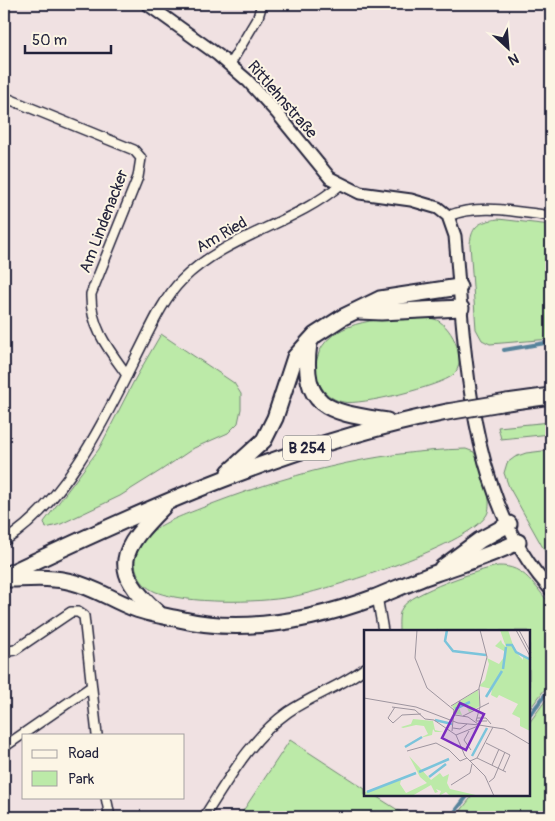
<svg xmlns="http://www.w3.org/2000/svg" width="555" height="821" viewBox="0 0 555 821" font-family="Pangolin,sans-serif">
<rect width="100%" height="100%" fill="#f0e1e2"/>
<filter id="ink" filterUnits="userSpaceOnUse"><feTurbulence type="fractalNoise" baseFrequency=".02" numOctaves="2"/><feDisplacementMap in="SourceGraphic" scale="10" xChannelSelector="R" yChannelSelector="G"/><feConvolveMatrix kernelMatrix="1 2 1 2 8 2 1 2 1" color-interpolation-filters="sRGB"/></filter>
<g filter="url(#ink)">
<g fill="#bceaa8" stroke="#6f8672">
<path d="M 498,219 L 551,225 L 551,339 L 490,344 L 482,340 L 476,329 L 470,244 C 472,225 479,222 498,219 Z"/>
<path d="M 411,317 C 420,317 429,317 437,320 C 453,328 468,362 453,375 C 441,386 360,406 343,402 C 336,401 326,395 322,388 C 316,379 314,369 317,359 C 326,321 379,319 411,317 Z"/>
<path d="M 161,334 L 234,383 L 241,394 L 241,409 L 238,423 L 228,433 L 194,448 L 160,471 L 120,496 L 61,524 L 46,528 L 44,522 L 99,449 L 135,379 Z"/>
<path d="M 551,422 L 551,434 L 501,439 L 498,427 Z"/>
<path d="M 466,449 L 474,452 C 480,468 493,494 488,512 C 478,543 325,591 291,597 C 257,603 187,604 156,592 C 146,588 140,581 137,572 C 123,535 174,519 199,509 C 285,475 372,451 466,449 Z"/>
<path d="M 551,450 L 551,562 L 509,487 L 504,473 L 507,463 L 515,457 L 526,453 Z"/>
<path d="M 498,566 C 525,565 535,587 551,605 L 551,681 L 529,710 L 529,631 L 399,631 C 399,624 398,614 402,608 C 411,592 479,570 498,566 Z"/>
<path d="M 551,693 L 551,817 L 456,817 L 473,795 L 529,795 L 529,723 Z"/>
<path d="M 290,740 L 365,789 L 365,795 L 374,795 L 409,817 L 239,817 Z"/>
</g>
<g fill="none" stroke-linecap="round" stroke-linejoin="round">
<g stroke="#57839b" stroke-width="4">
<path d="M 504,350 L 551,342"/>
<path d="M 529,716 L 551,687"/>
<path d="M 451,817 L 468,795"/>
</g>
<g stroke="#22223b" stroke-width="12">
<g id="minor">
<path d="M 230,64 L 258,17 L 262,4"/>
<path d="M 4,97 L 134,150 L 141,158 L 138,177 L 91,294 C 90,327 109,350 127,375"/>
<path d="M 448,216 C 480,203 517,212 551,216"/>
<path d="M 4,541 C 66,503 106,417 137,355 C 150,330 162,300 182,280 C 227,235 293,225 340,185"/>
<path d="M 377,596 L 383,631"/>
<path d="M 4,652 L 15,650 L 71,612 L 78,612 L 84,616 L 97,735"/>
<path d="M 4,747 L 91,687"/>
<path d="M 106,797 L 110,817"/>
<path d="M 204,817 C 228,780 251,738 288,712 C 313,695 342,686 365,668"/>
</g>
</g>
<g stroke="#22223b" stroke-width="15">
<path id="tertiary" d="M 147,4 L 218,55 L 248,81 L 277,113 L 330,178 L 360,193 L 411,200 L 438,208 L 448,216 L 455,236 C 465,349 468,502 551,590"/>
</g>
<g stroke="#22223b" stroke-width="19">
<g id="trunk">
<path d="M 359,311 L 381,312 L 461,308"/>
<path d="M 309,343 C 300,410 331,412 387,421"/>
<path d="M 507,402 L 551,396"/>
<path d="M 229,472 L 264,440 L 275,418 L 295,357 L 315,335 L 343,317 L 380,299 L 459,287"/>
<path d="M 442,568 L 480,540 L 509,524"/>
<path d="M 4,576 C 147,508 291,443 447,412"/>
<path d="M 4,579 C 26,579 50,576 72,582 C 93,587 111,599 131,607 C 145,613 164,616 179,619 C 245,635 314,620 376,597 C 396,589 416,580 436,573 C 464,563 491,555 518,542"/>
<path d="M 158,613 C 108,569 121,549 163,507"/>
</g>
</g>
<use href="#minor" stroke="#fcf5e5" stroke-width="9"/>
<use href="#tertiary" stroke="#fcf5e5" stroke-width="11"/>
<use href="#trunk" stroke="#fcf5e5" stroke-width="15"/>
<g stroke="#22223b" stroke-width="19" stroke-linecap="butt">
<path id="trunk-bridge" d="M 447,412 L 507,402"/>
</g>
<use href="#trunk-bridge" stroke="#fcf5e5" stroke-width="15"/>
</g>
</g>
<g text-anchor="middle" stroke-width="4" stroke-linejoin="round" paint-order="stroke">
<rect fill="#fcf5e5" stroke="#63616e" stroke-width="1" x="283" y="435.5" width="48" height="25" rx="4"/>
<g font-size="15" font-weight="bold" fill="#22223b">
<text x="307" y="453">B 254</text>
</g>
<g font-size="16" fill="#22223b" stroke="#fcf5e5">
<text transform="translate(283 99) rotate(49)" y="6">Rittlehnstraße</text>
<text transform="translate(103 221) rotate(-69)" y="6">Am Lindenacker</text>
<text transform="translate(221 234) rotate(-30)" y="6">Am Ried</text>
</g>
</g>
<g transform="translate(364 630)">
<rect width="166" height="166" fill="#f0e1e2"/>
<path d="M 136,0 L 144,0 L 151,21 L 159,30 L 159,26 L 166,31 L 166,101 L 156,96 L 156,88 L 148,84 L 154,74 L 135,65 L 133,68 L 127,65 L 128,59 L 115,56 L 121,50 L 125,34 L 123,28 L 135,34 L 140,27 L 140,21 L 131,16 L 137,10 L 138,13 L 142,17 ZM 114,60 L 116,76 L 105,82 L 101,74 L 95,78 L 98,85 L 92,84 L 88,76 ZM 49,89 L 69,91 L 71,100 L 79,102 L 71,102 L 69,99 L 68,105 L 56,108 L 64,104 L 60,96 L 52,95 L 39,98 L 37,97 L 47,94 ZM 45,126 L 67,150 L 76,143 L 79,147 L 85,144 L 83,153 L 86,159 L 116,166 L 86,166 L 82,162 L 75,166 L 77,161 L 72,159 L 74,162 L 71,163 L 67,155 L 48,166 L 0,166 L 1,162 L 37,150 L 36,154 L 42,163 L 63,153 L 56,147 Z" fill="#bceaa8"/>
<path fill="none" stroke="#7bc4db" stroke-width="2.5" d="M 83,0 L 81,11 L 89,21 L 122,25M 142,15 L 148,15 L 152,22 L 167,30M 139,39 L 142,17M 122,67 L 138,41M 91,79 L 106,72M 71,90 L 88,94M 41,117 L 58,107M 108,126 L 123,98M 55,142 L 85,129M 65,147 L 82,134M 3,162 L 52,143"/>
<path fill="none" stroke="#9e959f" stroke-width="1" d="M 53,0 L 51,28 L 63,58 L 90,80 L 88,101M 116,0 L 123,27 L 115,58 L 116,77 L 112,91 L 123,91M 152,0 L 167,28M 155,0 L 167,23M 0,68 L 52,77 L 94,93 L 115,95M 87,76 L 115,59M 28,77 L 51,80 L 61,89 L 70,90 L 92,105 L 114,96M 31,77 L 24,88 L 29,93 L 38,85 L 57,84M 91,85 L 104,87 L 114,94M 99,86 L 125,73M 113,88 L 122,88 L 127,94M 115,95 L 140,99 L 167,115M 89,98 L 96,99 L 103,94M 105,101 L 100,110 L 107,120M 92,105 L 101,126 L 121,146 L 130,166M 122,113 L 146,125 L 139,141M 85,120 L 96,131 L 103,128M 43,121 L 72,113 L 85,120M 113,128 L 142,142M 106,131 L 113,128 L 129,97M 128,135 L 135,119M 125,152 L 130,148 L 141,122M 87,155 L 106,143 L 108,134"/>
<path fill="#7b2cbf" fill-opacity="0.15" stroke="#7b2cbf" stroke-width="2.5" d="M 96,73 L 120,84 L 102,120 L 78,108 Z"/>
<rect width="166" height="166" fill="none" stroke="#22223b" stroke-width="2.5"/>
</g>
<rect width="555" height="821" fill="none" stroke="#fcf5e5" stroke-width="20"/>
<rect x="10" y="10" width="535" height="801" fill="none" stroke="#22223b" stroke-width="2" filter="url(#ink)"/>
<rect x="22" y="734" width="162" height="65" fill="#fcf5e5" stroke="#a5a1a1"/>
<rect x="32" y="750" width="25" height="8" fill="#fcf5e5" stroke="#a5a1a1"/>
<text x="68" y="758" font-size="15" fill="#22223b">Road</text>
<rect x="32" y="771" width="25" height="15" fill="#bceaa8" stroke="#a5a1a1"/>
<text x="68" y="784" font-size="15" fill="#22223b">Park</text>
<g transform="translate(508 48) rotate(154)" stroke="#fcf5e5" stroke-width="4" paint-order="stroke">
<path d="M0-4L9 19L0 12L-9 19Z" fill="#22223b"/>
<text y="-8" font-size="14" font-weight="bold" text-anchor="middle" fill="#22223b">N</text>
</g>
<path d="M25 45v8h86v-8" fill="none" stroke="#22223b" stroke-width="2.5"/>
<text x="32" y="45" font-size="15" fill="#22223b" stroke="#fcf5e5" stroke-width="4" paint-order="stroke">50 m</text>
</svg>
